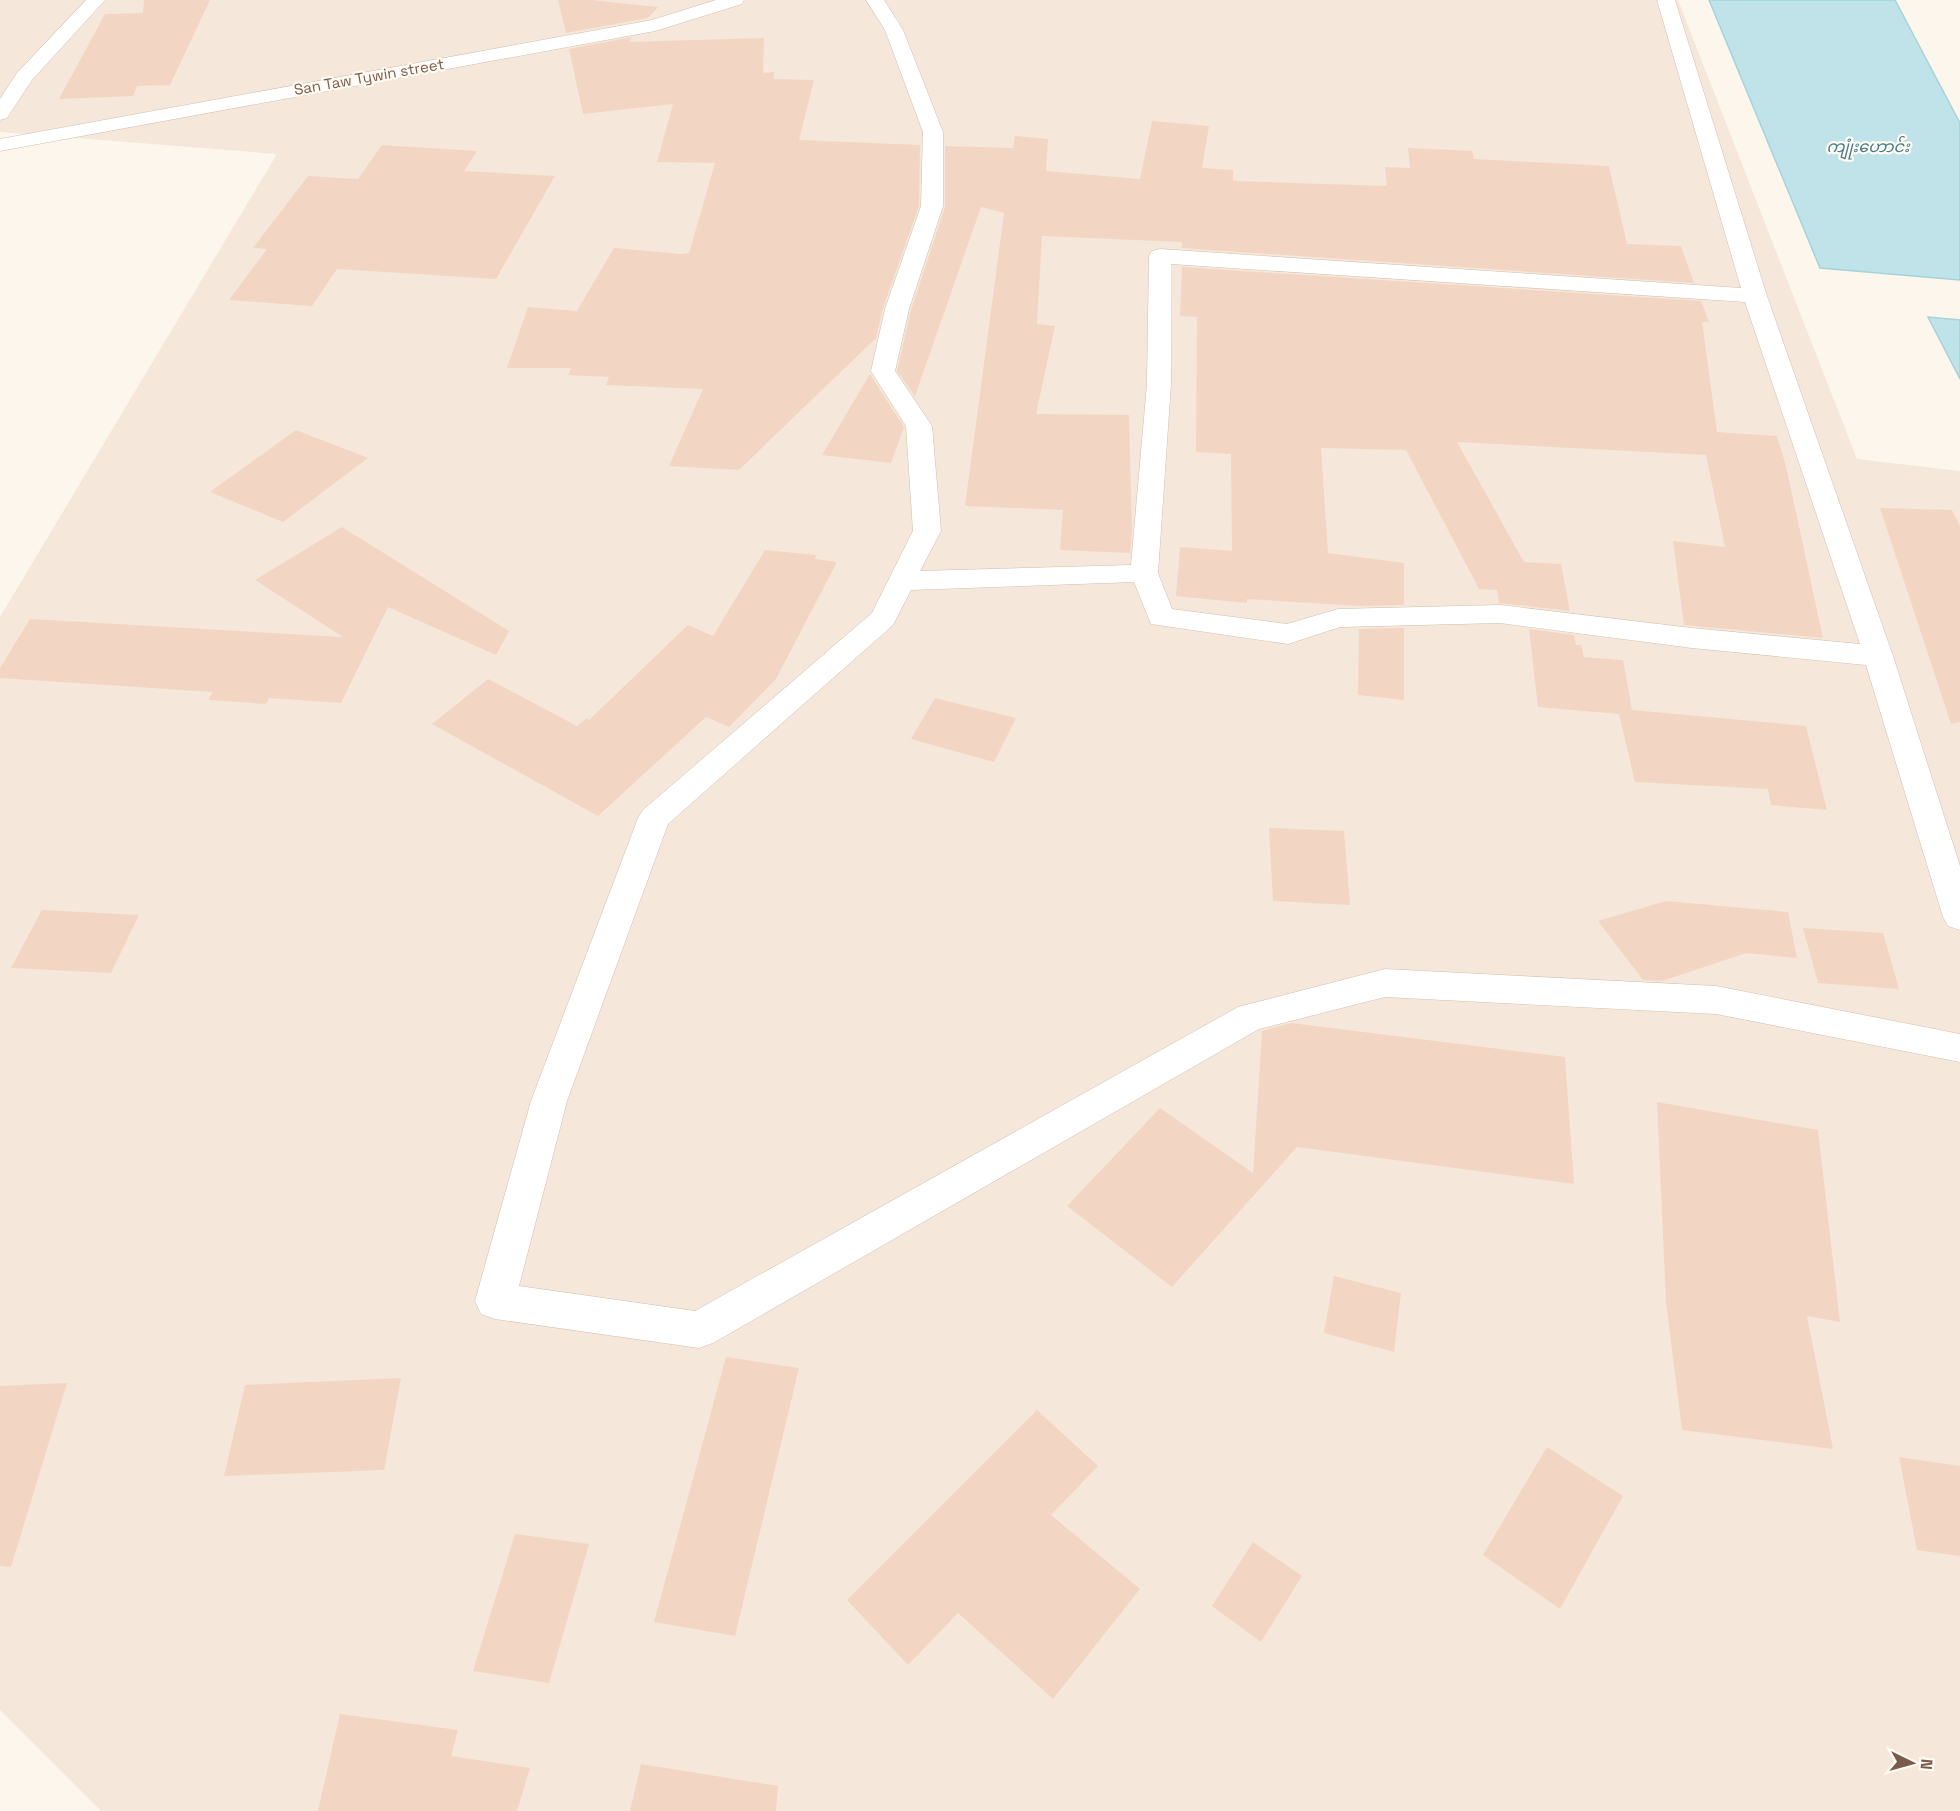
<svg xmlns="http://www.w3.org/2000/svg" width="1960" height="1811" viewBox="0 0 1960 1811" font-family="'Space Grotesk','Noto Sans Myanmar',sans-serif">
<rect width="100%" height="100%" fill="#fdf6ec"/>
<path fill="#f5e8da" d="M 0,0 L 1678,0 L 1857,459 L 1960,471 L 1960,1811 L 101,1811 L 0,1710 L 0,617 L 277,154 L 0,132 Z"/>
<g fill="#bfe3e8" stroke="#a5d3da" stroke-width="1.5">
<path d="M 1709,0 L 1895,0 L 1960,123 L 1960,280 L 1820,268 Z"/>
<path d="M 1928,317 L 1960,320 L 1960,379 Z"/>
</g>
<g fill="#f3d5c3">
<path d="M 144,0 L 210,0 L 170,85 L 137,86 L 133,96 L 59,99 L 105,14 L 143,13 Z"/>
<path d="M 558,0 L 591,0 L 658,7 L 648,18 L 566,33 Z"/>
<path d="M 632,37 L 629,42 L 764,38 L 763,73 L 774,72 L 774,79 L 814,80 L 799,140 L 920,145 L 919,206 L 883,308 L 876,338 L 739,470 L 669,466 L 703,389 L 606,385 L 609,377 L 568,375 L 571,368 L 507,368 L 528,307 L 577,311 L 614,248 L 681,254 L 689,253 L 715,163 L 657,162 L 673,104 L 583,114 L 569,49 Z"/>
<path d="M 1152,121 L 1209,126 L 1202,168 L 1233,170 L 1233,181 L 1387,186 L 1385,167 L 1410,168 L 1408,148 L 1472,151 L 1474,159 L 1609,166 L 1627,244 L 1681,246 L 1694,283 L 1182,248 L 1182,242 L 1042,236 L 1037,324 L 1055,326 L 1036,414 L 1129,415 L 1132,532 L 1130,553 L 1060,550 L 1063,510 L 965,506 L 1004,213 L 981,207 L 915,396 L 897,371 L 911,310 L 945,207 L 945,146 L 1013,148 L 1010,168 L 1015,136 L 1048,139 L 1046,171 L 1140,179 Z"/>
<path d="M 382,145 L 477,151 L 464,171 L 555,176 L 496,279 L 337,269 L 312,306 L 229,300 L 267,249 L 253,248 L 308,176 L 358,179 Z"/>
<path d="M 1182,267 L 1701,301 L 1709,322 L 1702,322 L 1717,432 L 1777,436 L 1786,466 L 1823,638 L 1684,625 L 1673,541 L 1725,547 L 1706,455 L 1457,442 L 1524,562 L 1561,564 L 1570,611 L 1499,603 L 1497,590 L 1479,589 L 1406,450 L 1321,448 L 1328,553 L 1404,563 L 1404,605 L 1360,606 L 1247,599 L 1247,603 L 1176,596 L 1180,547 L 1232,551 L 1231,454 L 1196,452 L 1197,317 L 1180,316 Z"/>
<path d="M 870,374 L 904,427 L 891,463 L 822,455 Z"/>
<path d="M 296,430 L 368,458 L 283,522 L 210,492 Z"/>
<path d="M 1880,508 L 1952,510 L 1960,526 L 1960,722 L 1951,724 Z"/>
<path d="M 342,527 L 509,631 L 496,655 L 388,607 L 341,703 L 269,698 L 266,704 L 208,700 L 213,692 L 0,678 L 0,668 L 30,619 L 343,637 L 255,580 Z"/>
<path d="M 765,550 L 816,555 L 815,559 L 837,562 L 776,679 L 729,727 L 706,717 L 598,816 L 432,724 L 488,679 L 577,726 L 587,718 L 589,720 L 688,625 L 713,636 Z"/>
<path d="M 1404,628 L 1404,700 L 1358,695 L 1359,629 Z"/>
<path d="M 1529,629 L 1574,635 L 1576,645 L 1581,645 L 1584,657 L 1623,660 L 1632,710 L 1806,726 L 1827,810 L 1771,805 L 1768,789 L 1635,782 L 1619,714 L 1538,707 Z"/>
<path d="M 935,698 L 1016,718 L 994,762 L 911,739 Z"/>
<path d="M 1269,828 L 1344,831 L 1350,905 L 1273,901 Z"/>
<path d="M 1666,901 L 1788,912 L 1797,958 L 1746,953 L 1662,981 L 1643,980 L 1598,921 Z"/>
<path d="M 42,910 L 139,915 L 111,973 L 11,968 Z"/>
<path d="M 1803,928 L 1883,933 L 1899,989 L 1818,983 Z"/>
<path d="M 1291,1023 L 1565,1057 L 1574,1184 L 1297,1147 L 1172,1287 L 1067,1206 L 1160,1108 L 1253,1173 L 1262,1031 Z"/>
<path d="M 1657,1102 L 1818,1130 L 1840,1322 L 1807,1316 L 1833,1449 L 1682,1430 L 1666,1302 Z"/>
<path d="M 1334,1276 L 1401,1293 L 1394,1352 L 1324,1333 Z"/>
<path d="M 726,1357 L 799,1368 L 735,1636 L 654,1622 Z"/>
<path d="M 401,1378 L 384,1470 L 224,1476 L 245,1385 Z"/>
<path d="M 67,1383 L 11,1567 L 0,1566 L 0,1386 Z"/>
<path d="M 1037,1410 L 1098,1466 L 1051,1515 L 1140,1589 L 1053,1699 L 958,1613 L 908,1665 L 847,1600 Z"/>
<path d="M 1547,1447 L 1623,1496 L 1560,1609 L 1483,1555 Z"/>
<path d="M 1899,1457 L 1960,1466 L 1960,1556 L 1917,1550 Z"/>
<path d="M 515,1534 L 589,1544 L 549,1683 L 473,1671 Z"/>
<path d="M 1253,1542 L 1302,1576 L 1261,1642 L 1212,1606 Z"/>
<path d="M 340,1714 L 458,1730 L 451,1756 L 530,1768 L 517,1811 L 318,1811 Z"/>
<path d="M 641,1764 L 778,1786 L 776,1811 L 630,1811 Z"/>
</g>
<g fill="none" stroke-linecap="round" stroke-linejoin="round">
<g stroke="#d1beb0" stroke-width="1">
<g id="minor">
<path d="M 86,0 L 105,0 L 32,80 L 7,118 L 0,120 L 0,99 L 17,73 Z"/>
<path d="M 716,0 L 744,0 L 742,4 L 655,31 L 0,151 L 0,139 L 652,20 Z"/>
<path d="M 866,0 L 884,0 L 903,30 L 943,132 L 943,206 L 909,309 L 895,371 L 932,426 L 941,531 L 920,571 L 1131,565 L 1147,384 L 1149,256 L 1152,251 L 1160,249 L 1741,288 L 1657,0 L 1675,0 L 1767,296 L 1893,656 L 1960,866 L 1960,930 L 1948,926 L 1943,917 L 1866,665 L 1692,648 L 1500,623 L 1340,627 L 1288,644 L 1151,624 L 1134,582 L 911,590 L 893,625 L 668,824 L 567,1101 L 519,1286 L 695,1311 L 1238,1007 L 1385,969 L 1716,986 L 1960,1034 L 1960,1062 L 1716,1014 L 1385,997 L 1259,1029 L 713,1343 L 699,1348 L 495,1319 L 481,1314 L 475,1301 L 531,1101 L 638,818 L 643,810 L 872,613 L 913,531 L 906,426 L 871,371 L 885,309 L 921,206 L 923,132 L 885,30 ZM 1171,264 L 1745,302 L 1860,644 L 1692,628 L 1500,605 L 1338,609 L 1287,624 L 1172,609 L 1158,573 L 1171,384 Z"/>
</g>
</g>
<use href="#minor" fill="#fff" fill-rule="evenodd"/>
</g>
<g text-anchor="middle" stroke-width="4.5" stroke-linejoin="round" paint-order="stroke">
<g font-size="15" fill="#7a5c4d" stroke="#fffaf3">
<text transform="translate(369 77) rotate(-10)" y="5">San Taw Tywin street</text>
</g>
<g font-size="16" font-style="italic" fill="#437c86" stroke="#fffaf3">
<text x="1868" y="152">ကျုံးဟောင်း</text>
</g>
</g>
<g transform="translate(1912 1763) rotate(95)" stroke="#fffaf3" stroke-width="4.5" paint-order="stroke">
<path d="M0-4.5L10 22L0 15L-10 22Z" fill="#7a5c4d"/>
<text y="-9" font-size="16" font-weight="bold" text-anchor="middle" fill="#7a5c4d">N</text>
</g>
</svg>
